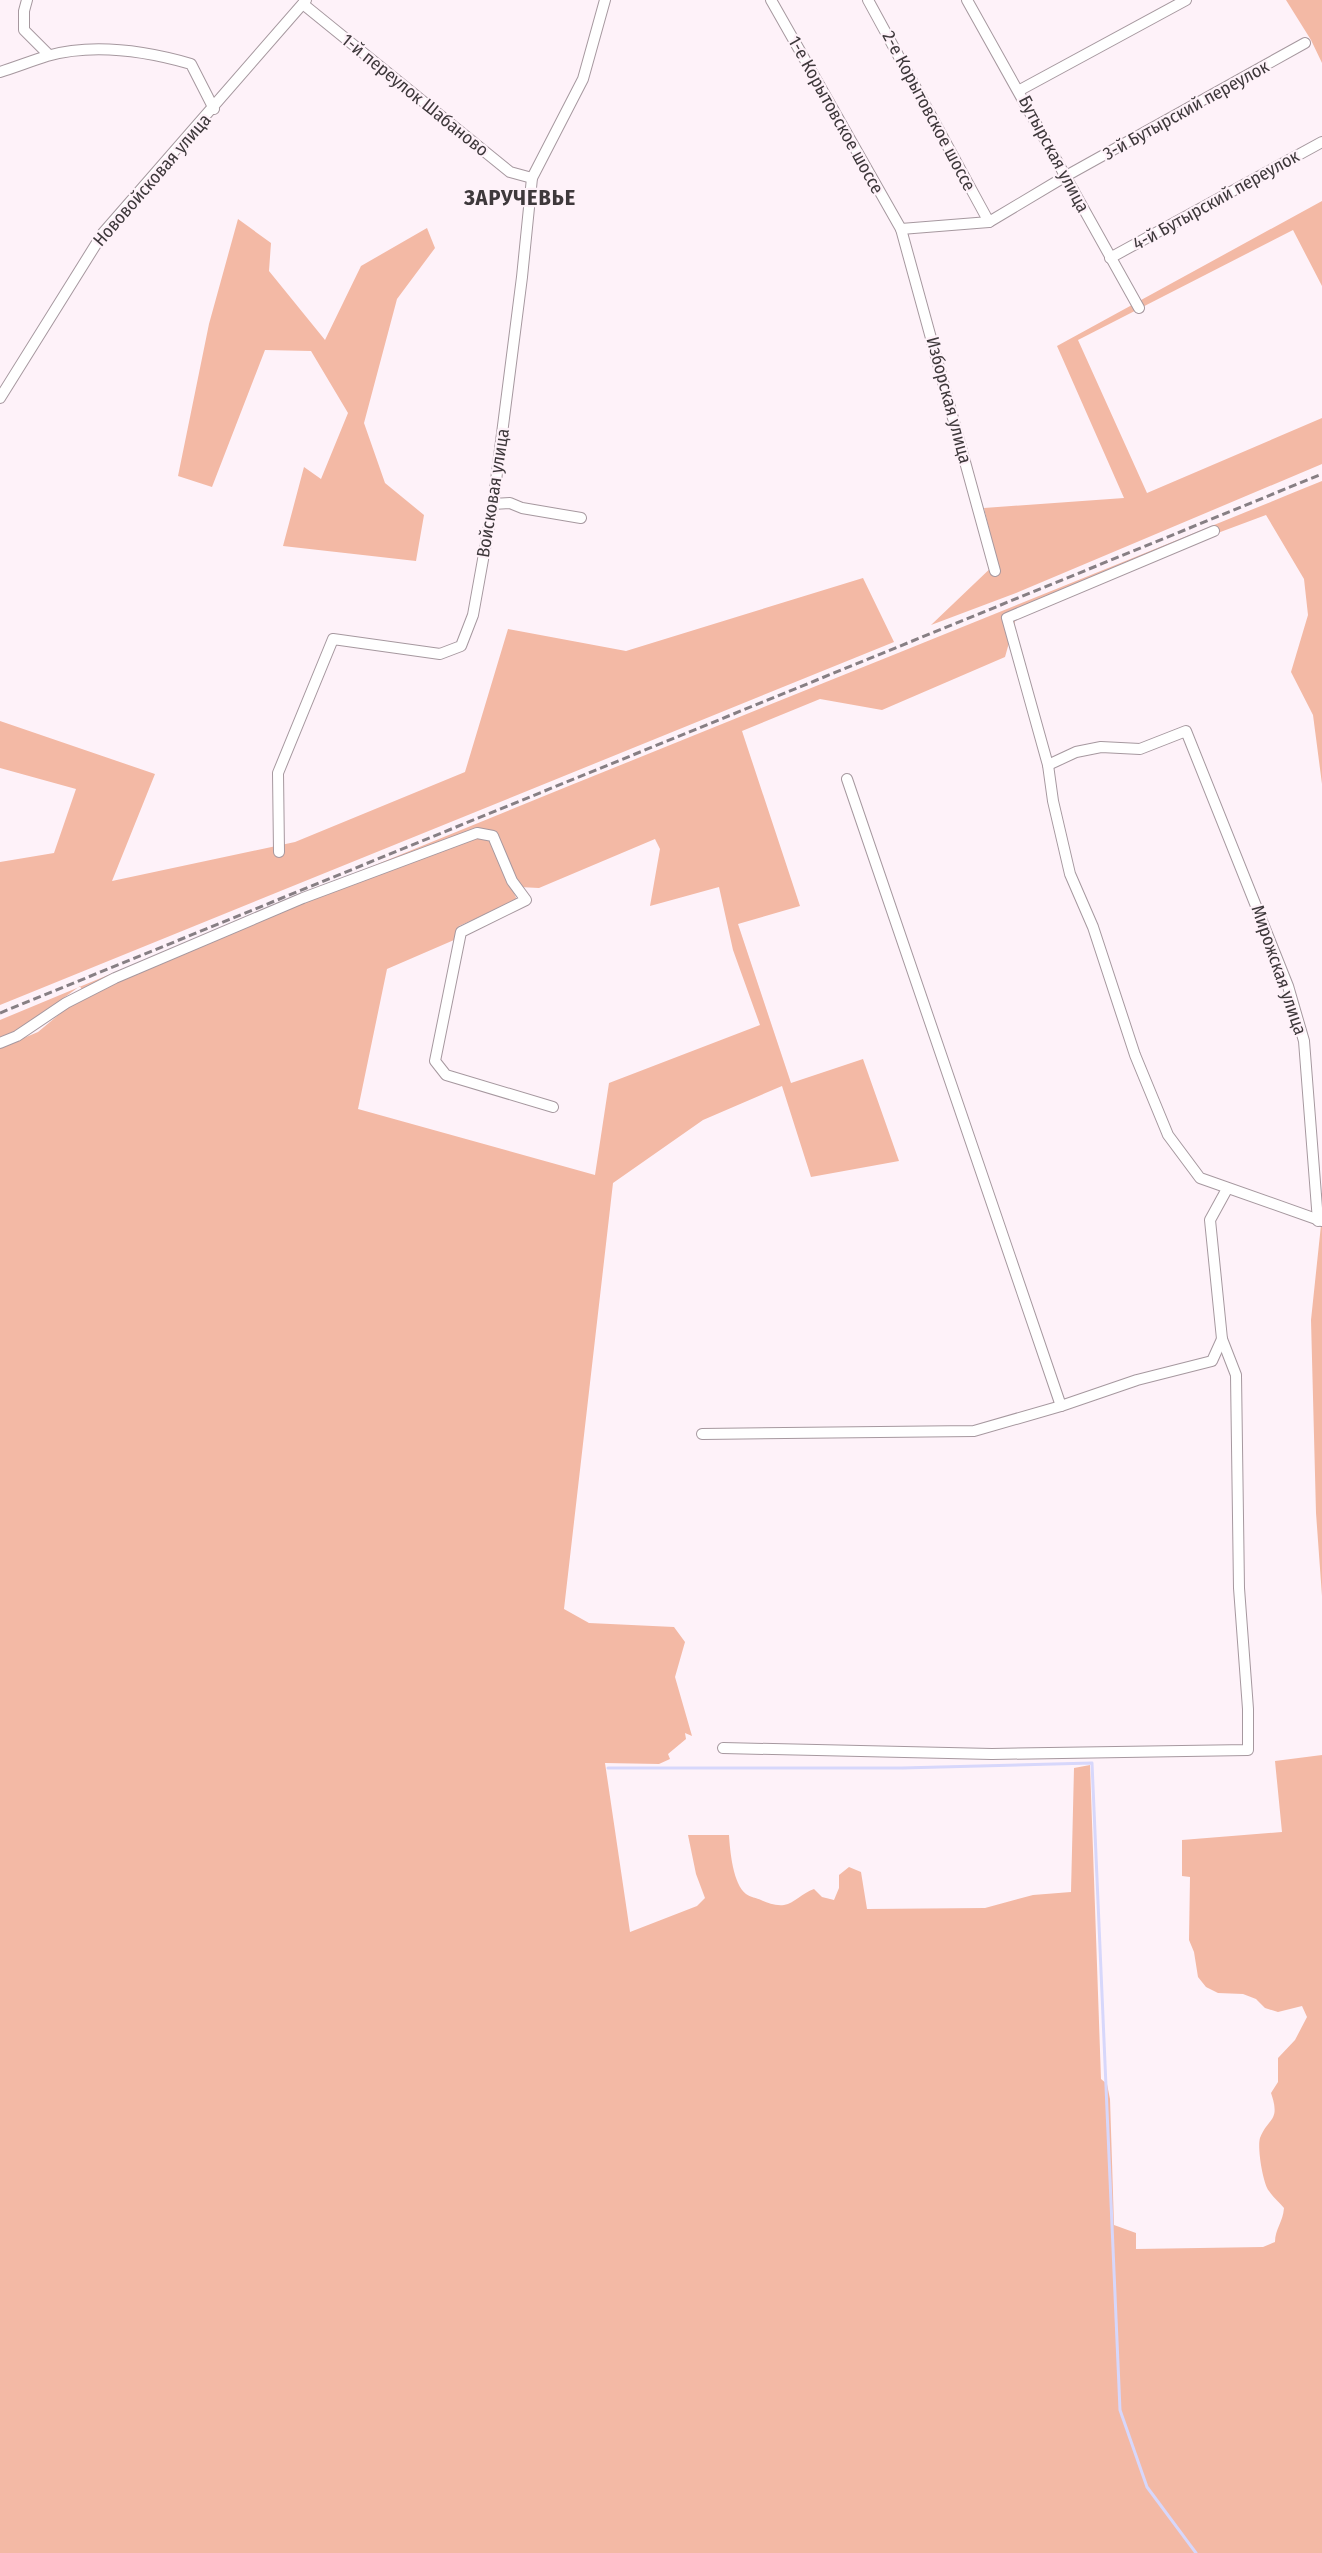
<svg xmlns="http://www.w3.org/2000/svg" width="1322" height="2553" viewBox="0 0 1322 2553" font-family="'Fira Sans Condensed',sans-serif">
<rect width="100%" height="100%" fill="#fef2f9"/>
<g fill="#f3b9a5" fill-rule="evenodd">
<path d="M 1286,0 L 1322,0 L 1322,63 L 1311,40 Z"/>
<path d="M 1322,201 L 1322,286 L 1293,230 L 1078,340 L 1147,493 L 1322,418 L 1322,464 L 1016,593 L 931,625 L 997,562 L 984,508 L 1124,498 L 1057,346 Z"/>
<path d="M 238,219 L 271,243 L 269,271 L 325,340 L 361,266 L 427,228 L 435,248 L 397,299 L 364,423 L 385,483 L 424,515 L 416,561 L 283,546 L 304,467 L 321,479 L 348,413 L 311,351 L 265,350 L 212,487 L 178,476 L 209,324 Z"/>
<path d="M 1322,481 L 1322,784 L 1313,715 L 1291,672 L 1308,615 L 1304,579 L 1266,515 L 1215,534 L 1016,618 L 1005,657 L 882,710 L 820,699 L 742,731 L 800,906 L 738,924 L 791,1083 L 863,1059 L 899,1161 L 811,1177 L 782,1086 L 703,1120 L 613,1183 L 564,1609 L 589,1623 L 674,1627 L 685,1642 L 675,1677 L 692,1736 L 685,1733 L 686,1739 L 668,1754 L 670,1759 L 659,1764 L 605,1763 L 630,1932 L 697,1906 L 705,1898 L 696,1874 L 688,1835 L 729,1835 C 730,1851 733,1884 746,1894 C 750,1897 757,1898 761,1900 C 768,1903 775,1906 784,1905 C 795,1903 802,1893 814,1889 L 822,1897 L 834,1900 L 839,1888 L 839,1875 L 849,1867 L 861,1872 L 867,1909 L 985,1908 L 1033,1895 L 1071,1892 L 1074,1768 L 1090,1765 L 1101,2079 L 1107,2084 L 1110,2099 L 1114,2225 L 1136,2233 L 1136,2249 L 1263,2247 L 1275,2242 C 1275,2229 1283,2222 1284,2208 C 1279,2202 1273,2197 1269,2191 C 1263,2184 1257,2147 1260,2138 C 1268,2117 1281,2122 1271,2093 L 1278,2082 L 1278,2058 L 1295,2040 L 1307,2017 L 1302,2006 L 1278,2012 L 1265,2008 L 1256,1999 L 1243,1994 L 1218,1993 L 1206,1987 L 1198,1977 L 1194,1952 L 1189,1940 L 1190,1877 L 1182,1876 L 1182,1840 L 1282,1832 L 1275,1761 L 1322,1755 L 1322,2553 L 0,2553 L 0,1048 L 38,1032 L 68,1007 L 85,998 L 80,986 L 16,1033 L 0,1040 L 0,1020 C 439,836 881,661 1322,481 ZM 499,837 L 519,887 L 539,888 L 655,839 L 660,849 L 650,906 L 719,887 L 733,950 L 760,1025 L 609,1083 L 595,1175 L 358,1109 L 387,969 L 454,940 L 459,926 L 517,900 L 491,840 Z"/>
<path d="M 863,578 L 894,642 L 0,1005 L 0,862 L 54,853 L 76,789 L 0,768 L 0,721 L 155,774 L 112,881 L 295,842 L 465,772 L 508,629 L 626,651 Z"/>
<path d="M 1320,1193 L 1322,1193 L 1322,1596 L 1316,1513 L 1311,1320 L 1321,1225 Z"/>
</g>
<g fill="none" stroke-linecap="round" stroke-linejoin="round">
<path stroke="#d7d7fb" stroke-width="3" d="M 608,1768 L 902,1768 L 1092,1763 L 1120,2410 L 1147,2487 L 1196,2553"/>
<g stroke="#a6989f" stroke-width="12">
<g id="minor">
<path d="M 27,0 L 24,11 L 24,30 L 49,55"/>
<path d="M 771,0 L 901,229 L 995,571"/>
<path d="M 868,0 L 989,222"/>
<path d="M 967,0 L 1139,308"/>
<path d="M 303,4 L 510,172 L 532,178"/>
<path d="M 0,72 C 16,67 31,61 47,56 C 93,43 146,51 191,64 L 214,109"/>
<path d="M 1020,90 L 1186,0"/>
<path d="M 901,229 L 989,222 L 1066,176 L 1305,43"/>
<path d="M 1110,258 L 1322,142"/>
<path d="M 0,398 L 103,233 L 306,0"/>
<path d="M 493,504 L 510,503 L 522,508 L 581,518"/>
<path d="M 1214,531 L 1007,618 L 1048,765 L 1053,801 L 1070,874 L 1093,927 L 1135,1055 L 1168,1135 L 1200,1178 L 1322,1221"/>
<path d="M 1048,765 L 1076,752 L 1101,747 L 1140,749 L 1186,731 L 1288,986 L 1304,1041 L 1318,1221"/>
<path d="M 847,779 L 1061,1406"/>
<path d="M 279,852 L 278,773 L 333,639 L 440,654 L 461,646 L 473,615 L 493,504 L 522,277 L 532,178 L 583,79 L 605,0"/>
<path d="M 0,1043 L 17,1036 L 66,1003 L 115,978 L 303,898 L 477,833 L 493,836 L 512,881 L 526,900 L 461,932 L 435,1061 L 446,1075 L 553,1107"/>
<path d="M 702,1434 L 974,1431 L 1061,1406 L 1137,1380 L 1212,1361 L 1222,1339"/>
<path d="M 723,1748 L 992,1754 L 1248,1750 L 1248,1709 L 1239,1588 L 1236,1375 L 1222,1339 L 1210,1220 L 1227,1189"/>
</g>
</g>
<use href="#minor" stroke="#fff" stroke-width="10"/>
<path stroke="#877f84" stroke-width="3" stroke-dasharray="8 4" stroke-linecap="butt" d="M 0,1013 L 1322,474"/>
</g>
<g text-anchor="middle" stroke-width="4.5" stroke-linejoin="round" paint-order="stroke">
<g font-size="18" fill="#3e383b" stroke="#fef2f9">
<text transform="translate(415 95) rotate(39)" y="6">1-й переулок Шабаново</text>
<text transform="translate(1186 110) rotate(-29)" y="6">3-й Бутырский переулок</text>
<text transform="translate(929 111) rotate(62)" y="6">2-е Корытовское шоссе</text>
<text transform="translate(836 115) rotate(61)" y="6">1-е Корытовское шоссе</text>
<text transform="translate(1054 154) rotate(62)" y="6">Бутырская улица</text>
<text transform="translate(152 180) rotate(-49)" y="6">Нововойсковая улица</text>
<text transform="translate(1216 200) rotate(-29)" y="6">4-й Бутырский переулок</text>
<text transform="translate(949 400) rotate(75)" y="6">Изборская улица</text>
<text transform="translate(493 493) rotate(-81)" y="6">Войсковая улица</text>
<text transform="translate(1279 970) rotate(71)" y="6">Мирожская улица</text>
</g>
<g font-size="22" font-weight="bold" letter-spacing="1" fill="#3e383b" stroke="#fef2f9">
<text x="520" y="205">ЗАРУЧЕВЬЕ</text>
</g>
</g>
</svg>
